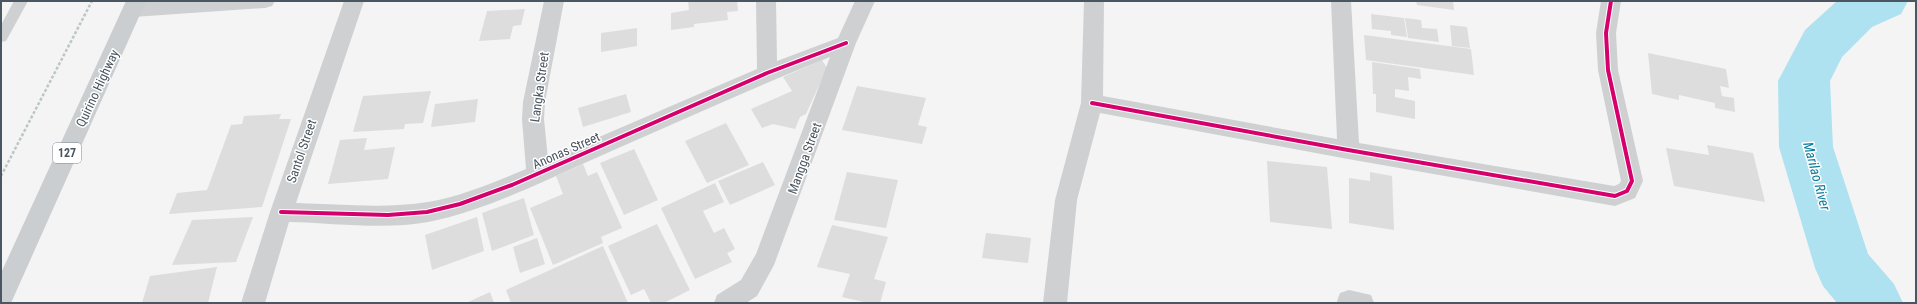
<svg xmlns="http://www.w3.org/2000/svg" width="1917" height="304" viewBox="0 0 1917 304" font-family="'Roboto Condensed',sans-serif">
<rect width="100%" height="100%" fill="#f4f4f4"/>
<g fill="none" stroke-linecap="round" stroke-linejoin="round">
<path fill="#aee2f0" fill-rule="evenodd" d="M 1837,1 L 1908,1 L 1901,14 L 1872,27 L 1842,57 L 1830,81 L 1833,147 L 1868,254 L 1894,284 L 1903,303 L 1837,303 L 1823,286 L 1815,268 L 1779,147 L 1778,81 L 1805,30 Z"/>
</g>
<g fill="#ddddde">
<path d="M 688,1 L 737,1 L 738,11 L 727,12 L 728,20 L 694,24 L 694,27 L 671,30 L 671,13 L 689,10 Z"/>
<path d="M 1416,1 L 1453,1 L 1454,10 L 1417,5 Z"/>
<path d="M 525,9 L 521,25 L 513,26 L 510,39 L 479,41 L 487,11 Z"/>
<path d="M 1371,14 L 1404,18 L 1407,37 L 1391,35 L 1391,31 L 1372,29 Z"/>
<path d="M 1405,18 L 1421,20 L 1422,28 L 1437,29 L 1439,42 L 1408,38 Z"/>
<path d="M 1450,25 L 1467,27 L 1470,48 L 1452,46 Z"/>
<path d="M 637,28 L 637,46 L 601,52 L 601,33 Z"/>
<path d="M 1364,35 L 1471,49 L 1474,75 L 1366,60 Z"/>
<path d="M 1648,53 L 1726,69 L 1729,88 L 1720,86 L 1722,96 L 1734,98 L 1735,112 L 1715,108 L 1715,103 L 1679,95 L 1679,100 L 1652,94 Z"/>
<path d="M 822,60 L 827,68 L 806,114 L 800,117 L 795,129 L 773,124 L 762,128 L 751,109 L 792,91 L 783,77 Z"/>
<path d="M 1372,62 L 1420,69 L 1421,79 L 1408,77 L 1409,91 L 1395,89 L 1395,97 L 1415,101 L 1415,119 L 1376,112 L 1376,94 L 1373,94 Z"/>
<path d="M 857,86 L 926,98 L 918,125 L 927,127 L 922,144 L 842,130 Z"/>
<path d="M 431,91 L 423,123 L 405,124 L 404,129 L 353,132 L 363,96 Z"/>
<path d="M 626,94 L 631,112 L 583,127 L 578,108 Z"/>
<path d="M 478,99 L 475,122 L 431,127 L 435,104 Z"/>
<path d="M 281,114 L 279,119 L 291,119 L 262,207 L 169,214 L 177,193 L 207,190 L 231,125 L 242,124 L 244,116 Z"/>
<path d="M 726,123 L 749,165 L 707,183 L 685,141 Z"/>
<path d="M 367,138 L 364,150 L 395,147 L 388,179 L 328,184 L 340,140 Z"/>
<path d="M 1707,145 L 1753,153 L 1765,202 L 1674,186 L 1666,148 L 1709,155 Z"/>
<path d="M 634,149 L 658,200 L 624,215 L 600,163 Z"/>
<path d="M 1267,161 L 1327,167 L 1332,229 L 1270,222 Z"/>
<path d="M 763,162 L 775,185 L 730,205 L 718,181 Z"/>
<path d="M 583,164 L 588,176 L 597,172 L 622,228 L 601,237 L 603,243 L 553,265 L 530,208 L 563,194 L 556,176 Z"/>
<path d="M 847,172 L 898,180 L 886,228 L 834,220 Z"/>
<path d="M 1370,172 L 1392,176 L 1394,230 L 1349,223 L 1349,178 L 1370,181 Z"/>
<path d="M 715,183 L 724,202 L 703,211 L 714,233 L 724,228 L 735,249 L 727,253 L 732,262 L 695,279 L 661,208 Z"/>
<path d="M 524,198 L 534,235 L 492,251 L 482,213 Z"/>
<path d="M 253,217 L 236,262 L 172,265 L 192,220 Z"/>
<path d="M 477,217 L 484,251 L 432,270 L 425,235 Z"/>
<path d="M 657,224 L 690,290 L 664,303 L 651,303 L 644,289 L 631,295 L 608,246 Z"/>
<path d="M 832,225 L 888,237 L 874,279 L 886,282 L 880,303 L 868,303 L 842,297 L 850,274 L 817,267 Z"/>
<path d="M 986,233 L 1031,238 L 1028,263 L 982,258 Z"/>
<path d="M 537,238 L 545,264 L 520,273 L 513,247 Z"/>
<path d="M 603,246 L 628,303 L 511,303 L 506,290 Z"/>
<path d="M 217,267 L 208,303 L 142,303 L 150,276 Z"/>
<path d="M 490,292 L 494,303 L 466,303 Z"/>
</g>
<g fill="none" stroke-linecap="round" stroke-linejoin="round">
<path stroke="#bcc7c4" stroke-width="2.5" stroke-dasharray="3 2" stroke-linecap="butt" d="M 1,176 L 92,1"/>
<path fill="#ced0d2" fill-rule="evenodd" d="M 14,1 L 28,1 L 6,41 L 1,42 L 1,25 Z"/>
<g fill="#ced0d2" fill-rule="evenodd">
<path d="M 133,1 L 275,1 L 272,6 L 265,8 L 133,17 L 126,14 L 123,9 L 126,4 Z"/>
<path d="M 344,1 L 364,1 L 296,203 C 339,204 385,209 428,202 C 462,196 495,182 526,169 L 522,119 L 523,102 L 544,1 L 564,1 L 545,102 L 544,119 L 548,159 L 757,69 L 756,1 L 776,1 L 777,61 L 838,38 L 855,1 L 875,1 L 856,43 L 774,265 L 757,296 L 746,303 L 714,303 L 717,295 L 741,280 L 756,254 L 830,57 C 749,89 669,126 589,161 C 537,184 484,211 428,222 C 386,230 333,223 289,222 L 265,303 L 241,303 L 270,212 Z"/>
<path d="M 1084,1 L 1104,1 L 1103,96 L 1337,139 L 1331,1 L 1351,1 L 1359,143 L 1614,186 L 1619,184 L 1621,181 L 1598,70 L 1596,33 L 1601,1 L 1621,1 L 1616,33 L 1618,70 L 1643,181 L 1635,198 L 1615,206 L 1348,159 L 1100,113 L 1077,200 L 1067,303 L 1043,303 L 1055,200 L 1081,103 Z"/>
<path d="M 1349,290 L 1371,295 L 1374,303 L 1338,303 L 1337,301 L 1340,293 Z"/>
</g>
<path fill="#caced1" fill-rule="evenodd" d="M 126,1 L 146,1 L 11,303 L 1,303 L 1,273 Z"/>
<g stroke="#fff" stroke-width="6">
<g id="cycleway">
<path d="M 1092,103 L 1348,150 L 1615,196 L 1627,191 L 1632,181 L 1608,70 L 1606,33 L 1611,1"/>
<path d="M 281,212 L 388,215 L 427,212 L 460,204 L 512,185 L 767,73 L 846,43"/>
</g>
</g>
<use href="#cycleway" stroke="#d6006c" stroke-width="4"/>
</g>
<g text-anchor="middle" stroke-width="3" stroke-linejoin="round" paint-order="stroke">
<rect fill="#fff" stroke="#808990" stroke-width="1" x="53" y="143" width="28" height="20" rx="3"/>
<g font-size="12" font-weight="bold" fill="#4a5661">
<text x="67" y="157">127</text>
</g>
<g font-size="13" fill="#4a5661" stroke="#fff">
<text transform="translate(539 87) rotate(-82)" y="5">Langka Street</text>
<text transform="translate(97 88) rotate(-65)" y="5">Quirino Highway</text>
<text transform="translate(566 150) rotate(-24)" y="5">Anonas Street</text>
<text transform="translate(301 151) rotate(-71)" y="5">Santol Street</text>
<text transform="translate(804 158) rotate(-70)" y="5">Mangga Street</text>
</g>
<g font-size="14" font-style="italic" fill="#0c7c9b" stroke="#fff">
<text transform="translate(1817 176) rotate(75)" y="5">Marilao River</text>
</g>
</g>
<rect width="1917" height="304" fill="none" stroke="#4a5661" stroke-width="4"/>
</svg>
